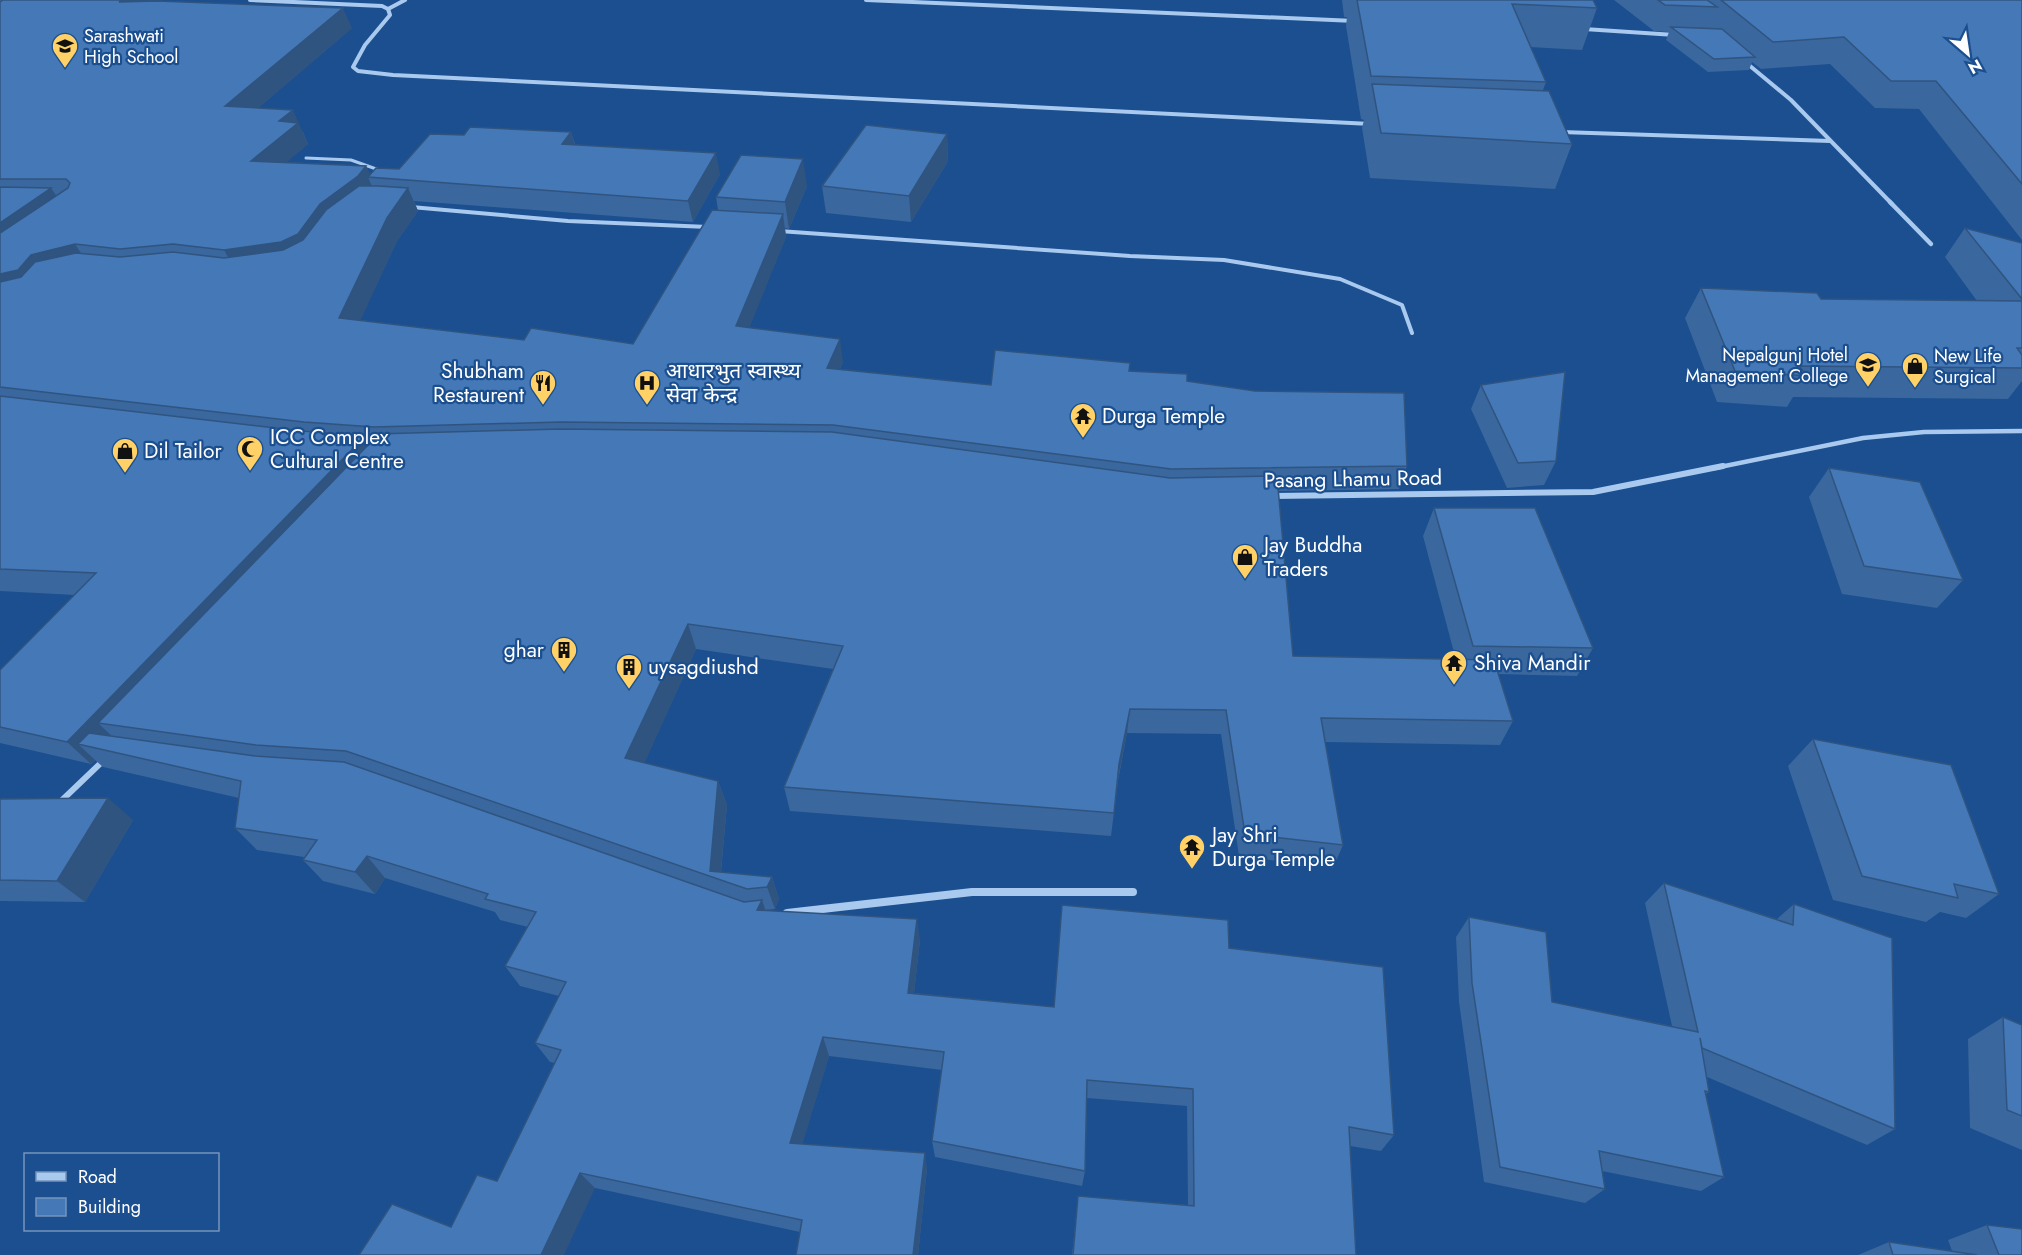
<svg xmlns="http://www.w3.org/2000/svg" width="2022" height="1255" viewBox="0 0 2022 1255" font-family="Jost,'Noto Sans Devanagari',sans-serif">
<rect width="100%" height="100%" fill="#1b4f8f"/>
<g fill="none" stroke-linecap="round" stroke-linejoin="round">
<path stroke="#a9c9ee" stroke-width="3" d="M 306,158 L 351,160 L 379,170"/>
<g stroke="#a9c9ee" stroke-width="4">
<path d="M 411,207 L 568,221 L 708,227"/>
<path d="M 779,231 L 1130,256 L 1224,260 L 1340,279 L 1402,305 L 1412,333"/>
</g>
<g stroke="#a9c9ee" stroke-width="4">
<path d="M 250,0 L 382,6 L 388,9 L 390,15 L 365,45 L 353,67 L 358,71 L 393,75 L 1371,124"/>
<path d="M 866,0 L 1355,21"/>
<path d="M 388,9 L 405,0"/>
<path d="M 1584,29 L 1675,35"/>
<path d="M 1744,61 L 1791,100 L 1892,204"/>
<path d="M 1561,132 L 1830,141"/>
</g>
<g stroke="#a9c9ee" stroke-width="4.5">
<path d="M 1890,202 L 1931,244"/>
<path d="M 1715,468 L 1863,438 L 1924,432 L 2022,431"/>
</g>
<g stroke="#a9c9ee" stroke-width="6">
<path d="M 1273,496 L 1593,492 L 1723,466"/>
<path d="M 58,804 L 105,759"/>
</g>
<path stroke="#a9c9ee" stroke-width="8" d="M 787,913 L 972,892 L 1133,892"/>
</g>
<g fill="#3a679d">
<path d="M 0,0 L 162,0 L 160,1 L 352,28 L 258,108 L 303,132 L 308,144 L 286,162 L 366,166 L 370,175 L 399,169 L 464,135 L 571,132 L 575,144 L 720,174 L 693,222 L 414,201 L 418,211 L 397,241 L 360,320 L 524,340 L 633,344 L 718,210 L 716,197 L 807,186 L 789,229 L 785,228 L 786,237 L 749,327 L 843,362 L 840,369 L 991,385 L 1129,371 L 1187,381 L 1407,466 L 1399,489 L 1278,491 L 1293,656 L 1456,660 L 1423,536 L 1434,508 L 1593,648 L 1577,676 L 1498,674 L 1513,721 L 1500,745 L 1325,742 L 1343,845 L 1333,868 L 1239,856 L 1221,734 L 1127,733 L 1118,781 L 1111,836 L 790,811 L 784,787 L 833,669 L 696,649 L 644,763 L 718,781 L 727,805 L 721,872 L 772,877 L 779,899 L 775,909 L 765,910 L 765,911 L 920,940 L 914,993 L 1054,1007 L 1229,948 L 1394,1135 L 1381,1151 L 1350,1146 L 1356,1255 L 1072,1255 L 1078,1196 L 1188,1205 L 1187,1106 L 1087,1098 L 1085,1171 L 1082,1186 L 935,1157 L 932,1141 L 942,1070 L 829,1056 L 802,1144 L 927,1168 L 918,1255 L 796,1255 L 800,1232 L 595,1188 L 451,1227 L 497,1181 L 555,1063 L 550,1062 L 535,1043 L 559,996 L 520,986 L 505,966 L 528,927 L 500,920 L 495,912 L 385,878 L 375,894 L 323,881 L 303,860 L 304,857 L 257,850 L 235,828 L 239,798 L 103,767 L 95,760 L 91,764 L 0,743 L 0,670 L 75,595 L 0,591 Z"/>
<path d="M 1342,0 L 1593,0 L 1597,8 L 1582,50 L 1530,47 L 1546,82 L 1543,90 L 1572,144 L 1555,189 L 1370,178 L 1362,128 L 1364,120 L 1361,119 L 1346,26 L 1347,17 L 1344,17 Z"/>
<path d="M 1614,0 L 2022,0 L 2022,240 L 1919,109 L 1875,108 L 1830,64 L 1761,69 L 1752,62 L 1749,70 L 1708,72 L 1666,40 L 1669,32 L 1654,31 Z"/>
<path d="M 947,134 L 948,161 L 911,222 L 826,213 L 822,186 Z"/>
<path d="M 1965,228 L 2022,243 L 2022,381 L 2008,399 L 1793,397 L 1787,407 L 1717,402 L 1685,318 L 1701,288 L 1821,299 L 1977,301 L 1945,257 Z"/>
<path d="M 1481,385 L 1556,461 L 1544,485 L 1507,488 L 1471,409 Z"/>
<path d="M 1829,468 L 1963,580 L 1937,608 L 1842,594 L 1809,497 Z"/>
<path d="M 1813,739 L 1999,894 L 1966,918 L 1940,912 L 1926,922 L 1833,900 L 1788,766 Z"/>
<path d="M 0,799 L 133,820 L 85,902 L 0,901 Z"/>
<path d="M 1664,883 L 1777,919 L 1794,904 L 1895,1129 L 1867,1145 L 1707,1077 L 1709,1092 L 1706,1094 L 1724,1177 L 1701,1191 L 1602,1171 L 1605,1189 L 1585,1203 L 1484,1182 L 1459,1002 L 1456,937 L 1469,917 L 1552,1002 L 1672,1026 L 1645,903 Z"/>
<path d="M 2003,1017 L 2022,1025 L 2022,1150 L 1970,1128 L 1968,1039 Z"/>
<path d="M 1987,1225 L 2022,1255 L 1858,1255 L 1889,1242 L 1952,1251 L 1948,1240 Z"/>
</g>
<g fill="#305480">
<path d="M 123,0 L 162,0 L 130,22 L 119,2 Z"/>
<path d="M 343,8 L 352,28 L 236,127 L 225,106 Z"/>
<path d="M 293,110 L 308,144 L 263,183 L 251,161 L 279,121 Z"/>
<path d="M 571,132 L 577,153 L 562,144 Z"/>
<path d="M 947,134 L 948,161 L 911,222 L 909,196 Z"/>
<path d="M 716,153 L 720,174 L 693,222 L 688,201 Z"/>
<path d="M 803,159 L 807,186 L 789,229 L 785,202 Z"/>
<path d="M 366,166 L 372,178 L 368,177 L 374,191 L 331,226 L 237,273 L 224,250 L 320,204 Z"/>
<path d="M 51,188 L 66,210 L 0,257 L 0,223 Z"/>
<path d="M 408,188 L 418,211 L 397,241 L 351,341 L 339,318 L 387,218 Z"/>
<path d="M 783,214 L 786,237 L 741,349 L 736,326 Z"/>
<path d="M 75,244 L 90,267 L 0,302 L 0,274 L 31,255 Z"/>
<path d="M 840,339 L 843,362 L 830,391 L 827,368 Z"/>
<path d="M 365,436 L 378,459 L 98,723 L 115,739 L 78,744 L 95,760 L 91,764 L 67,742 Z"/>
<path d="M 688,624 L 696,649 L 636,782 L 625,758 Z"/>
<path d="M 1130,709 L 1127,733 L 1116,788 L 1119,764 Z"/>
<path d="M 718,781 L 727,805 L 720,880 L 710,871 Z"/>
<path d="M 108,798 L 133,820 L 85,902 L 57,881 Z"/>
<path d="M 367,856 L 385,878 L 375,894 L 355,872 Z"/>
<path d="M 772,877 L 779,899 L 775,909 L 767,887 Z"/>
<path d="M 762,900 L 769,921 L 757,910 Z"/>
<path d="M 917,919 L 920,940 L 912,1012 L 908,993 Z"/>
<path d="M 823,1037 L 829,1056 L 798,1159 L 790,1143 Z"/>
<path d="M 925,1153 L 927,1168 L 918,1255 L 913,1255 Z"/>
<path d="M 580,1173 L 595,1188 L 564,1255 L 541,1255 Z"/>
</g>
<g fill="#4478b7" stroke="#305480" stroke-width="1.5">
<path d="M 3,0 L 123,0 L 119,2 L 157,1 L 343,8 L 225,106 L 293,110 L 279,121 L 298,123 L 251,161 L 366,166 L 358,176 L 320,204 L 298,234 L 281,242 L 224,250 L 173,244 L 120,249 L 75,244 L 31,255 L 18,270 L 0,274 L 0,233 L 68,188 L 70,183 L 66,179 L 0,179 L 0,2 Z"/>
<path d="M 1357,0 L 1593,0 L 1597,8 L 1512,4 L 1546,82 L 1371,76 Z"/>
<path d="M 1658,0 L 1707,0 L 1717,7 L 1665,5 Z"/>
<path d="M 1721,0 L 2022,0 L 2022,184 L 1936,81 L 1891,81 L 1844,37 L 1773,42 Z"/>
<path d="M 1671,27 L 1722,29 L 1755,57 L 1714,59 Z"/>
<path d="M 1372,84 L 1549,91 L 1572,144 L 1381,133 Z"/>
<path d="M 866,125 L 947,134 L 909,196 L 822,186 Z"/>
<path d="M 470,127 L 571,132 L 562,144 L 716,153 L 688,201 L 368,177 L 376,168 L 399,169 L 430,134 L 464,135 Z"/>
<path d="M 741,155 L 803,159 L 785,202 L 716,197 Z"/>
<path d="M 359,186 L 378,186 L 408,188 L 387,218 L 339,318 L 524,340 L 531,328 L 633,344 L 712,210 L 783,214 L 736,326 L 840,339 L 827,368 L 991,385 L 995,350 L 1130,363 L 1129,371 L 1187,374 L 1187,381 L 1255,391 L 1404,393 L 1407,466 L 1171,469 L 833,425 L 561,422 L 374,427 L 304,422 L 0,387 L 0,282 L 21,277 L 35,262 L 76,253 L 120,257 L 173,252 L 224,258 L 283,250 L 303,240 L 326,210 Z"/>
<path d="M 0,187 L 51,188 L 0,223 Z"/>
<path d="M 1965,228 L 2022,243 L 2022,299 Z"/>
<path d="M 1701,288 L 1817,293 L 1821,299 L 2022,301 L 2022,348 L 2017,348 L 2022,355 L 2022,368 L 1799,366 L 1807,376 L 1735,371 Z"/>
<path d="M 1565,372 L 1556,461 L 1518,463 L 1481,385 Z"/>
<path d="M 0,396 L 302,431 L 365,436 L 67,742 L 0,727 L 0,670 L 96,573 L 0,569 Z"/>
<path d="M 560,429 L 832,432 L 1170,478 L 1277,476 L 1293,656 L 1494,660 L 1513,721 L 1321,718 L 1343,845 L 1245,834 L 1226,710 L 1130,709 L 1119,764 L 1114,813 L 784,787 L 843,646 L 688,624 L 625,758 L 718,781 L 710,871 L 772,877 L 767,887 L 747,889 L 346,751 L 256,745 L 98,723 L 369,444 L 375,434 Z"/>
<path d="M 1829,468 L 1920,482 L 1963,580 L 1864,566 Z"/>
<path d="M 1434,508 L 1535,508 L 1593,648 L 1473,646 Z"/>
<path d="M 89,733 L 255,756 L 344,762 L 744,902 L 762,900 L 757,910 L 917,919 L 908,993 L 1054,1007 L 1062,905 L 1228,920 L 1229,948 L 1383,967 L 1394,1135 L 1349,1127 L 1356,1255 L 1073,1255 L 1078,1196 L 1194,1206 L 1193,1089 L 1087,1080 L 1085,1171 L 932,1141 L 944,1052 L 823,1037 L 790,1143 L 925,1153 L 913,1255 L 796,1255 L 802,1220 L 580,1173 L 541,1255 L 359,1255 L 392,1204 L 451,1227 L 477,1175 L 497,1181 L 561,1050 L 535,1043 L 566,982 L 505,966 L 536,912 L 485,899 L 488,894 L 367,856 L 355,872 L 303,860 L 317,840 L 235,828 L 241,781 L 78,744 Z"/>
<path d="M 1813,739 L 1951,765 L 1999,894 L 1954,884 L 1958,898 L 1862,876 Z"/>
<path d="M 108,798 L 57,881 L 0,880 L 0,799 Z"/>
<path d="M 1664,883 L 1793,925 L 1794,904 L 1892,938 L 1895,1129 L 1702,1048 L 1700,1038 L 1709,1092 L 1705,1091 L 1724,1177 L 1599,1151 L 1605,1189 L 1500,1167 L 1472,983 L 1469,917 L 1546,932 L 1552,1002 L 1698,1032 Z"/>
<path d="M 2003,1017 L 2022,1025 L 2022,1116 L 2007,1110 Z"/>
<path d="M 1987,1225 L 2022,1229 L 2022,1255 L 1999,1255 Z"/>
<path d="M 1889,1242 L 1977,1255 L 1893,1255 Z"/>
</g>
<defs>
<g id="school-pin" transform="scale(1.35)"><path d="M0 17L-7.5 6A9.5 9.5 0 1 1 7.5 6Z" fill="#ffd166" stroke="#1b4f8f"/><path d="M0-5L7-2L0 1L-7-2ZM-4 1L0 2.5L4 1V4Q0 6-4 4Z" fill="#111"/></g>
<g id="university-pin" transform="scale(1.35)"><path d="M0 17L-7.5 6A9.5 9.5 0 1 1 7.5 6Z" fill="#ffd166" stroke="#1b4f8f"/><path d="M0-5L7-2L0 1L-7-2ZM-4 1L0 2.5L4 1V4Q0 6-4 4Z" fill="#111"/></g>
<g id="shop-pin" transform="scale(1.35)"><path d="M0 17L-7.5 6A9.5 9.5 0 1 1 7.5 6Z" fill="#ffd166" stroke="#1b4f8f"/><path d="M-5-2.5h2.3a2.7 3.5 0 0 1 5.4 0H5L5.5 6h-11ZM-1.5-2.5h3a1.5 2.3 0 0 0-3 0Z" fill="#111"/></g>
<g id="restaurant-pin" transform="scale(1.35)"><path d="M0 17L-7.5 6A9.5 9.5 0 1 1 7.5 6Z" fill="#ffd166" stroke="#1b4f8f"/><path d="M-5-6h1v4h1v-4h1v4h1v-4h1v5L-1.5 .5V6h-2V.5L-5-1ZM5-6V6H3V1.5H1.5Q1.5-4 5-6Z" fill="#111"/></g>
<g id="hospital-pin" transform="scale(1.35)"><path d="M0 17L-7.5 6A9.5 9.5 0 1 1 7.5 6Z" fill="#ffd166" stroke="#1b4f8f"/><path d="M-5-5h3v3.5h4V-5h3V5h-3V1.5h-4V5h-3Z" fill="#111"/></g>
<g id="temple-pin" transform="scale(1.35)"><path d="M0 17L-7.5 6A9.5 9.5 0 1 1 7.5 6Z" fill="#ffd166" stroke="#1b4f8f"/><path d="M0-6L5-2H3V0L6.5 2.5H4V6H1.5V3h-3V6H-4V2.5H-6.5L-3 0V-2H-5Z" fill="#111"/></g>
<g id="mosque-pin" transform="scale(1.35)"><path d="M0 17L-7.5 6A9.5 9.5 0 1 1 7.5 6Z" fill="#ffd166" stroke="#1b4f8f"/><path d="M3.5-4.9A6 6 0 1 0 3.5 4.9A5 5 0 1 1 3.5-4.9Z" fill="#111"/></g>
<g id="building-pin" transform="scale(1.35)"><path d="M0 17L-7.5 6A9.5 9.5 0 1 1 7.5 6Z" fill="#ffd166" stroke="#1b4f8f"/><path d="M-4-6H4V6H1V3H-1V6H-4ZM-2.5-4.3h1.7v1.8h-1.7ZM.8-4.3h1.7v1.8H.8ZM-2.5-1h1.7V.8h-1.7ZM.8-1h1.7V.8H.8Z" fill="#111"/></g>
</defs>
<g fill-rule="evenodd">
<use href="#school-pin" x="65" y="46"/>
<use href="#university-pin" x="1868" y="365"/>
<use href="#shop-pin" x="1915" y="366"/>
<use href="#restaurant-pin" x="543" y="383"/>
<use href="#hospital-pin" x="647" y="383"/>
<use href="#temple-pin" x="1083" y="416"/>
<use href="#mosque-pin" x="250" y="449"/>
<use href="#shop-pin" x="125" y="451"/>
<use href="#shop-pin" x="1245" y="557"/>
<use href="#building-pin" x="564" y="650"/>
<use href="#temple-pin" x="1454" y="663"/>
<use href="#building-pin" x="629" y="667"/>
<use href="#temple-pin" x="1192" y="847"/>
</g>
<g text-anchor="middle" stroke-width="4.5" stroke-linejoin="round" paint-order="stroke">
<g font-size="18" fill="#fff" stroke="#1b4f8f" text-anchor="start">
<text x="84" y="42">Sarashwati<tspan x="84" dy="21">High School</tspan></text>
<text x="1848" y="361" text-anchor="end">Nepalgunj Hotel<tspan x="1848" dy="21">Management College</tspan></text>
<text x="1934" y="362">New Life<tspan x="1934" dy="21">Surgical</tspan></text>
</g>
<g font-size="21" fill="#fff" stroke="#1b4f8f" text-anchor="start">
<text x="524" y="378" text-anchor="end">Shubham<tspan x="524" dy="24">Restaurent</tspan></text>
<text x="666" y="378">आधारभुत स्वास्थ्य<tspan x="666" dy="24">सेवा केन्द्र</tspan></text>
<text x="1102" y="423">Durga Temple</text>
<text x="270" y="444">ICC Complex<tspan x="270" dy="24">Cultural Centre</tspan></text>
<text x="144" y="458">Dil Tailor</text>
<text x="1264" y="552">Jay Buddha<tspan x="1264" dy="24">Traders</tspan></text>
<text x="544" y="657" text-anchor="end">ghar</text>
<text x="1474" y="670">Shiva Mandir</text>
<text x="648" y="674">uysagdiushd</text>
<text x="1212" y="842">Jay Shri<tspan x="1212" dy="24">Durga Temple</tspan></text>
</g>
<g font-size="21" fill="#fff" stroke="#1b4f8f">
<text transform="translate(1353 479) rotate(-1)" y="7">Pasang Lhamu Road</text>
</g>
</g>
<rect x="24" y="1153" width="195" height="78" fill="#1b4f8f" stroke="#7695bc" stroke-width="1.5"/>
<rect x="36" y="1172" width="30" height="9" fill="#a9c9ee" stroke="#7695bc" stroke-width="1.5"/>
<text x="78" y="1183" font-size="18" fill="#ffffff">Road</text>
<rect x="36" y="1198" width="30" height="18" fill="#4478b7" stroke="#7695bc" stroke-width="1.5"/>
<text x="78" y="1213" font-size="18" fill="#ffffff">Building</text>
<g transform="translate(1968 54) rotate(151)" stroke="#1b4f8f" stroke-width="4.5" paint-order="stroke">
<path d="M0-4.5L10 22L0 15L-10 22Z" fill="#ffffff"/>
<text y="-9" font-size="16" font-weight="bold" text-anchor="middle" fill="#ffffff">N</text>
</g>
</svg>
